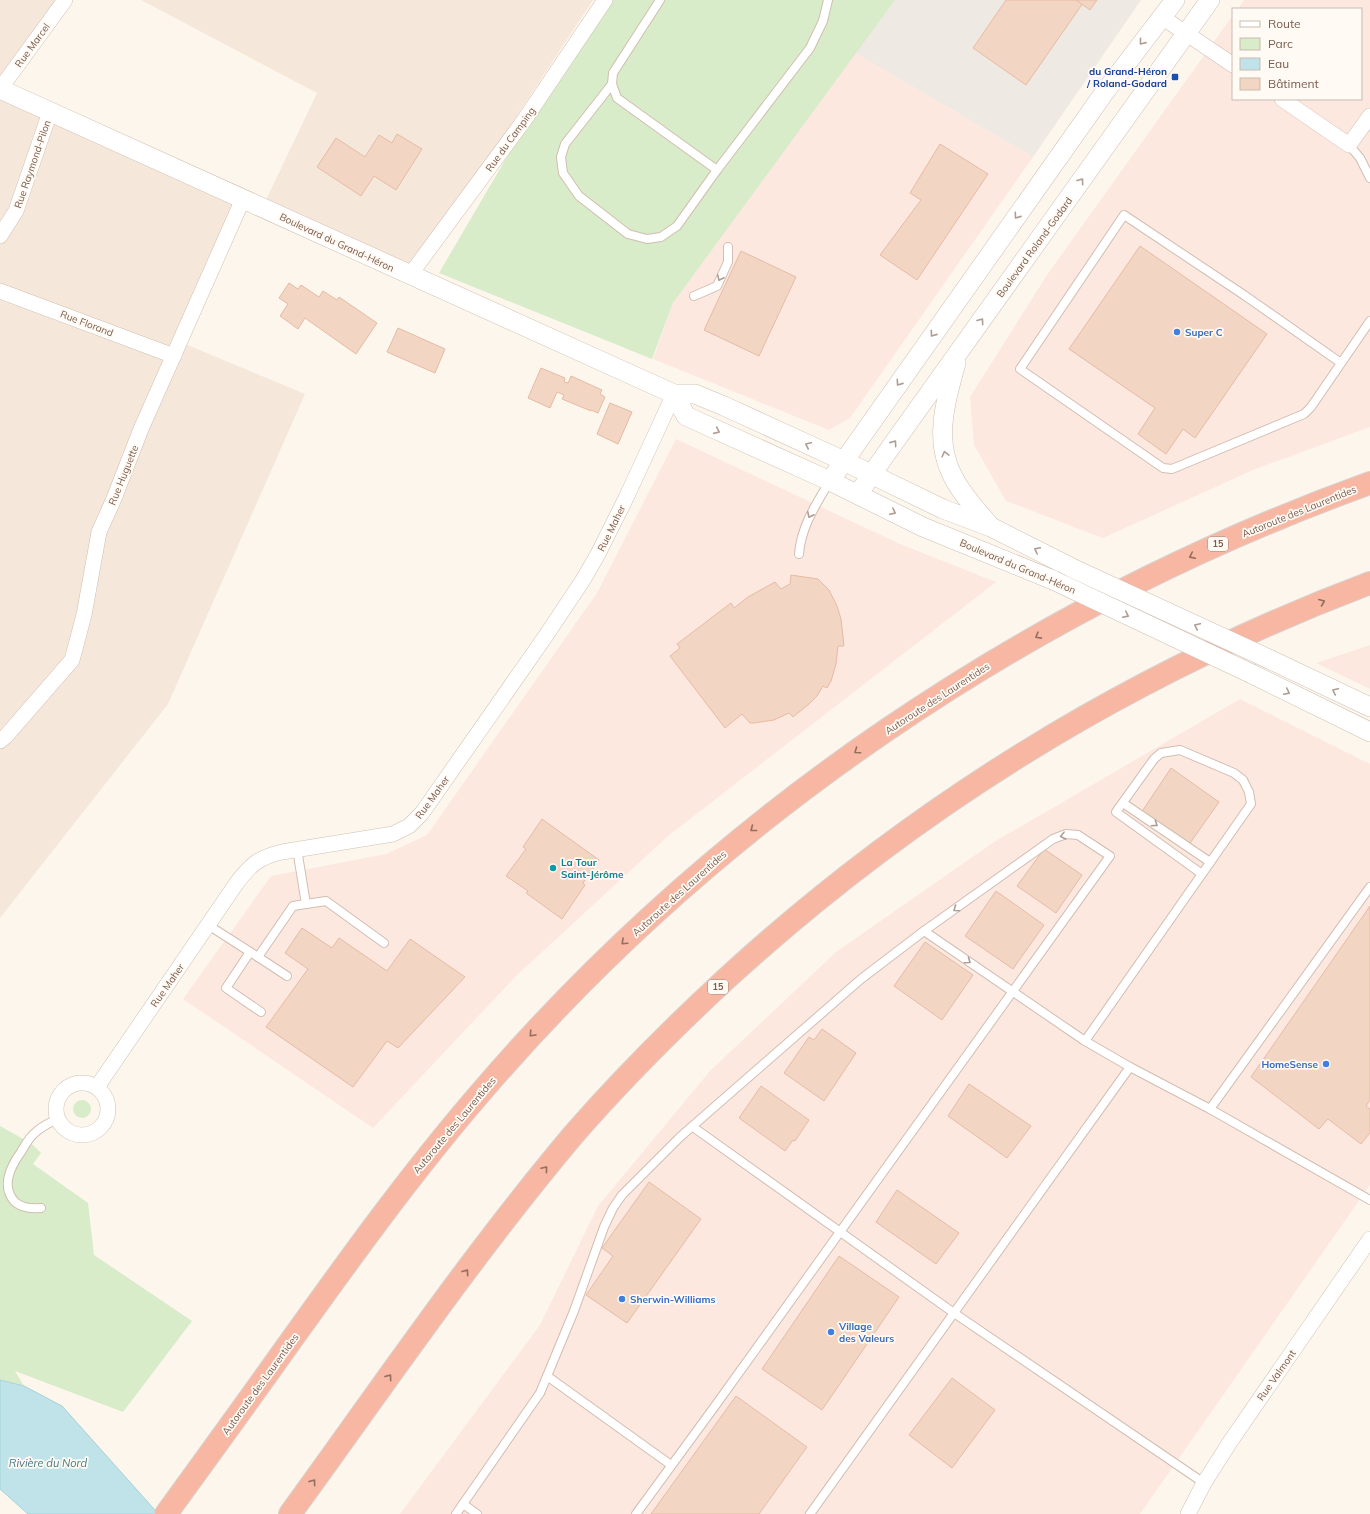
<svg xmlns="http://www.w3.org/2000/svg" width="1370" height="1514" viewBox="0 0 1370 1514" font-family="Mulish,sans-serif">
<rect width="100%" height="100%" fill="#fdf6ec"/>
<g fill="#f5e8da">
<path d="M 0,0 L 65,0 L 0,89 L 243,199 L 180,342 L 305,394 L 168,704 L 0,918 Z"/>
<path d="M 141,0 L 593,0 L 416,269 L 265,202 L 317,93 Z"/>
</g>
<g fill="#fde8e0">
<path d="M 1244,0 L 1370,0 L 1370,427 L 1253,470 L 1103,538 L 1006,501 L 974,445 L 970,397 L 1047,275 L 1233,15 L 1233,99 L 1361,99 L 1361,9 L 1238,9 Z"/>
<path d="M 855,53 L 1033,157 L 850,418 L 829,430 L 653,359 L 673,303 L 745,202 Z"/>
<path d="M 676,439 L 900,544 L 996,582 L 668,836 L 516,976 L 373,1128 L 183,999 L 271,876 L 386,854 L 427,835 L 597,593 Z"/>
<path d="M 1370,645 L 1370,689 L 1316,663 Z"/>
<path d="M 1240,699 L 1370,764 L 1370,1185 L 1140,1514 L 400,1514 L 540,1325 L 598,1206 L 710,1071 L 836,952 L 994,842 Z"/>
</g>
<path fill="#efe9e4" d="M 895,0 L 1141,0 L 1033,157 L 855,53 Z"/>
<g fill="#d8ecc9">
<path d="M 599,0 L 895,0 L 673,303 L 652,359 L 439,273 Z"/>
<circle cx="82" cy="1109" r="9"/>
<path d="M 0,1126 L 32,1144 L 41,1153 L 33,1164 L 88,1203 L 94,1255 L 192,1321 L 123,1412 L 15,1371 L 24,1386 L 0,1380 Z"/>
</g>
<path fill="#bfe3e8" stroke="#a5d3da" d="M 0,1380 L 24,1386 L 62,1406 L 154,1509 L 156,1514 L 28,1514 L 0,1489 Z"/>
<g fill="#f3d5c3" stroke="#e6bba3">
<path d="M 1006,0 L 1079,0 L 1083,3 L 1026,85 L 973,48 Z"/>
<path d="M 1076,0 L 1097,0 L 1090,10 Z"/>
<path d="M 397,134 L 422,149 L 396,190 L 374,176 L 361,196 L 317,167 L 336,138 L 365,157 L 379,135 L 392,143 Z"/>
<path d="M 940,144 L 988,174 L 917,280 L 880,255 L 921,200 L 910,193 Z"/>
<path d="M 1140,246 L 1267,334 L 1195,438 L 1183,429 L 1166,454 L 1138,434 L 1155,408 L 1069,349 Z"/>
<path d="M 741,251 L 796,277 L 759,356 L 704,330 Z"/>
<path d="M 289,283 L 298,289 L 301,285 L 319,297 L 323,291 L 337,300 L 339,297 L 377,323 L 356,354 L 305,318 L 298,329 L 280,316 L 288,304 L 279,298 Z"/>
<path d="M 398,328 L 445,349 L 435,373 L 387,352 Z"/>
<path d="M 541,368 L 565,378 L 564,382 L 568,383 L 571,376 L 602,390 L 600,394 L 605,397 L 598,413 L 591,410 L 591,411 L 562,399 L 564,395 L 557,392 L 550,408 L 528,398 Z"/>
<path d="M 610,403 L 632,412 L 618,444 L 597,434 Z"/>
<path d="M 791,575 L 818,579 L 829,590 L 837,606 L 841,619 L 844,646 L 838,646 L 836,664 L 831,681 L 827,688 L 823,686 L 817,696 L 809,704 L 793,717 L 789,713 L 774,720 L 754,723 L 750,723 L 742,714 L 725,728 L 670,656 L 680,648 L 677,644 L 731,603 L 734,608 L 748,597 L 775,582 L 781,589 L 790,584 Z"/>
<path d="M 1171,768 L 1219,802 L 1188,846 L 1141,813 Z"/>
<path d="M 542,819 L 599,860 L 583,883 L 585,885 L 562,919 L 526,893 L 528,891 L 506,876 L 526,849 L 523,847 Z"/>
<path d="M 1044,849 L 1082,875 L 1056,913 L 1017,886 Z"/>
<path d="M 996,891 L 1044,925 L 1013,969 L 965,936 Z"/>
<path d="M 1370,906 L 1370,1100 L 1366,1106 L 1370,1109 L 1370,1133 L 1361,1144 L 1328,1119 L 1319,1129 L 1251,1077 Z"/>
<path d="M 302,928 L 332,948 L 339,938 L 387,971 L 410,939 L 465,977 L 398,1048 L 387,1041 L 353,1087 L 266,1027 L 308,969 L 285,953 Z"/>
<path d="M 925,942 L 973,975 L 942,1020 L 894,986 Z"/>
<path d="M 822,1029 L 856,1053 L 824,1101 L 784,1073 L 809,1037 L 814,1040 Z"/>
<path d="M 969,1084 L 1031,1126 L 1007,1158 L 948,1116 Z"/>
<path d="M 761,1086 L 809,1120 L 795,1141 L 793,1140 L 785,1151 L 739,1118 Z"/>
<path d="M 649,1182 L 701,1219 L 627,1323 L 586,1295 L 613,1256 L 602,1248 Z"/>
<path d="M 897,1190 L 959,1233 L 936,1264 L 876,1222 Z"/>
<path d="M 839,1256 L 899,1297 L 822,1410 L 762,1369 Z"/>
<path d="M 952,1378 L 995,1410 L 952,1468 L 909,1435 Z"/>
<path d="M 736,1396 L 807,1447 L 759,1514 L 651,1514 Z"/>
</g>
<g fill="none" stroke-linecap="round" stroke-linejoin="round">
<g stroke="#d1beb0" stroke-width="10">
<g id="service">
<path d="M 660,0 L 613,73 L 612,84 L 617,98 L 717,170"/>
<path d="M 612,84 L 565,144 L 561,157 L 563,173 L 579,196 L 628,234 L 647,239 L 661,237 L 677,226 L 717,170 L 810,48 L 823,21 L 828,0"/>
<path d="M 1349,145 L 1360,158 L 1370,178"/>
<path d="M 694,296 L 717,286 L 728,262 L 728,247"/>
<path d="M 1341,363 L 1244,295 L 1124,215 L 1020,369 L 1163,468 L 1172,469 L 1304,414 L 1311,407 L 1370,321"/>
<path d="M 799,554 C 801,527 816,504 830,481"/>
<path d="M 1123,803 L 1210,862"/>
<path d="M 306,904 L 326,901 L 384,943"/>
<path d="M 208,925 L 258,957 L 293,906 L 306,904 L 297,849"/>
<path d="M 924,931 L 1085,1041 L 1130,1067 L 1210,1109 L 1370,1200"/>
<path d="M 250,952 L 226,988 L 261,1012"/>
<path d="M 258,957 L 287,976"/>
<path d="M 1085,1041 L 1251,804 L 1249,792 L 1243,780 L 1234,773 L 1180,750 L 1161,753 L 1154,759 L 1116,812 L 1202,874"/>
<path d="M 1210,1109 L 1370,887"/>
<path d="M 693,1127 L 954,1313 L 1204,1483"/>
<path d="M 41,1208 C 32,1209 22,1208 15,1202 C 0,1186 11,1166 21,1152 C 25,1145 29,1137 36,1132 C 42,1126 50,1123 57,1119"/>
<path d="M 547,1376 L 671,1465"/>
<path d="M 463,1504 L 477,1514"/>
<path d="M 456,1514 L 540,1393 L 574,1311 L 604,1227 L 613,1208 L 622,1195 L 680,1137 L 861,979 L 924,931 L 1053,839 L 1066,834 L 1078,835 L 1110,856 L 715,1406 L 636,1514"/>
<path d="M 810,1514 L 1130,1067"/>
</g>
</g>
<g stroke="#d1beb0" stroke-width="16">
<g id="minor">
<path d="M 1162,17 L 1233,65"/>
<path d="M 0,89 L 65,0"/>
<path d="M 1282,99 L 1349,145 L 1370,116"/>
<path d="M 0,236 L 16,211 L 50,112"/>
<path d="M 410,275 L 525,119 L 605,0"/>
<path d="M 0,291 L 174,356"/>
<path d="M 0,741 L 6,736 L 72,660 L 84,615 L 99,532 L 113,501 L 141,429 L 243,199"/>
<circle cx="82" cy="1109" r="26"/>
<path d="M 97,1087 L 236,884 C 250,865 259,857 282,852 L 393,834 L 409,826 L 422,813 L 545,637 L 583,580 L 598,554 L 626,498 L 674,394"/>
<path d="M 1188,1514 L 1204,1483 L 1230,1442 L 1370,1239"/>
</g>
</g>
<g stroke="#d1beb0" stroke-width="20">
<g id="tertiary">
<path d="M 0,89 L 674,394 L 695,394 L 724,406 L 844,461 L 943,509 L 991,527 L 1072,568"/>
<path d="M 956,363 C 944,408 931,448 961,490 C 970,503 980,514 990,526"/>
<path d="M 674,394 L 686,416 L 830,481 L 923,527 L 1053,580"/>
<path d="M 830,481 L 1104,93 L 1175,0"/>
<path d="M 858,494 L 888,451 L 1210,0"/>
<path d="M 1271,660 L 1370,707"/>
<path d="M 1252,674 L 1370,732"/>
</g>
</g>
<g stroke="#dad1cd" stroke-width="24">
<g id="motorway">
<path d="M 166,1514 C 206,1459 246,1404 285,1349 C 348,1261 411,1173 482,1091 C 718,816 1029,606 1370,483"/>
<path d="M 290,1514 C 383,1386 472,1255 574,1134 C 622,1079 674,1027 727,978 C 915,806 1132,673 1370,583"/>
</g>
</g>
<use href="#service" stroke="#fff" stroke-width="8"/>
<use href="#minor" stroke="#fff" stroke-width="15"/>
<use href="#tertiary" stroke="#fff" stroke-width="19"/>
<use href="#motorway" stroke="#f7b7a3" stroke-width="22"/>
<g stroke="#d1beb0" stroke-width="20" stroke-linecap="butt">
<g id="tertiary-bridge">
<path d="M 1072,568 L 1271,660"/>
<path d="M 1053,580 L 1252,674"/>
</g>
</g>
<use href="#tertiary-bridge" stroke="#fff" stroke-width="19"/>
</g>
<defs><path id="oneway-chevron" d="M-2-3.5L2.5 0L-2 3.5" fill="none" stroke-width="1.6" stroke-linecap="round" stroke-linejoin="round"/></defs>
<g stroke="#af9d94">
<use href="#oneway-chevron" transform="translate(1142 42) rotate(129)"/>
<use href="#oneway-chevron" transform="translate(1081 181) rotate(-54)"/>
<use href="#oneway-chevron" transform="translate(1017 216) rotate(125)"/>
<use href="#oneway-chevron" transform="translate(720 278) rotate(115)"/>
<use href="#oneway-chevron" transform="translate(981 321) rotate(-54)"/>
<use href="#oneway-chevron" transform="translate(933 334) rotate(125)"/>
<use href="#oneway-chevron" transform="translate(899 383) rotate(125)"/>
<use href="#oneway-chevron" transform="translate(717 431) rotate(24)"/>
<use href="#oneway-chevron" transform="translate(894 443) rotate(-55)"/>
<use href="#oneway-chevron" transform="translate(808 445) rotate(-155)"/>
<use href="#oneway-chevron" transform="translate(945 454) rotate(-104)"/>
<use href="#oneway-chevron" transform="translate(893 512) rotate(27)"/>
<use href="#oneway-chevron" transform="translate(810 515) rotate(116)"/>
<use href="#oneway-chevron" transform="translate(1037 550) rotate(-153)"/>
<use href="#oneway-chevron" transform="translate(1126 615) rotate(26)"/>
<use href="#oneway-chevron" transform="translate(1197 626) rotate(-155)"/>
<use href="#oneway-chevron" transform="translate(1335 691) rotate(-155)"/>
<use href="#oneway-chevron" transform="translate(1287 692) rotate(26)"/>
<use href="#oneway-chevron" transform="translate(1155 824) rotate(34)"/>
<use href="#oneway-chevron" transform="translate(1063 836) rotate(166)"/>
<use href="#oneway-chevron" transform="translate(956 909) rotate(145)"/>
<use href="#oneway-chevron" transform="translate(968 961) rotate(35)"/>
</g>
<g stroke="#936e5e">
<use href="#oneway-chevron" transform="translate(1192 556) rotate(154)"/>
<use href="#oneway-chevron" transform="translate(1322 602) rotate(-22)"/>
<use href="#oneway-chevron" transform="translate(1038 636) rotate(151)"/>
<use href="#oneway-chevron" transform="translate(857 751) rotate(145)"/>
<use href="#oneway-chevron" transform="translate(753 829) rotate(142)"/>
<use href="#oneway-chevron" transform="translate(624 942) rotate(137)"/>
<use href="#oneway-chevron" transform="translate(532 1034) rotate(133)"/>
<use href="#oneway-chevron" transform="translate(545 1169) rotate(-50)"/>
<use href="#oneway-chevron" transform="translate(466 1272) rotate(-54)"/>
<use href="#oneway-chevron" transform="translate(389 1377) rotate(-54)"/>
<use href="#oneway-chevron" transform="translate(313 1482) rotate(-54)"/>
</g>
<rect fill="#1a4fb4" stroke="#fffaf3" stroke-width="1.5" x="1171" y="73" width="8" height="8" rx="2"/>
<g fill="#3f7fe0" stroke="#fffaf3" stroke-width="1.5">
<circle cx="1177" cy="332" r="4"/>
<circle cx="1326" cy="1064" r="4"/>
<circle cx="622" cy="1299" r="4"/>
<circle cx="831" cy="1332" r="4"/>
</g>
<circle fill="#0f9aa8" stroke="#fffaf3" stroke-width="1.5" cx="553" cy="868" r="4"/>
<g text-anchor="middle" stroke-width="3.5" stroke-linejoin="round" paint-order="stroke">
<g fill="#fffaf3" stroke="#a28b7f" stroke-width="1">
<rect x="1208" y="537" width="20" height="14" rx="3"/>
<rect x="708" y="980" width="20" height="14" rx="3"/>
</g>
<g font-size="9" font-weight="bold" fill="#7a5c4d">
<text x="1218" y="547">15</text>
<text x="718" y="990">15</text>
</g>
<g font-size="10" fill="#7a5c4d" stroke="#fffaf3">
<text transform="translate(32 45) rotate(-54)" y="4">Rue Marcel</text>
<text transform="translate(510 139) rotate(-54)" y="4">Rue du Camping</text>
<text transform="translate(32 164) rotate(-71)" y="4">Rue Raymond-Pilon</text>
<text transform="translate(337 242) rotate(25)" y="4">Boulevard du Grand-Héron</text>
<text transform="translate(1034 247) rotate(-54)" y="4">Boulevard Roland-Godard</text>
<text transform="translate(87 323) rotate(21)" y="4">Rue Florand</text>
<text transform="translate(123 475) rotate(-68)" y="4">Rue Huguette</text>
<text transform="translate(1299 511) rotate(-22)" y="4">Autoroute des Laurentides</text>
<text transform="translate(611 528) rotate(-64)" y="4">Rue Maher</text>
<text transform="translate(1018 566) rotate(23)" y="4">Boulevard du Grand-Héron</text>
<text transform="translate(937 698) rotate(-33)" y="4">Autoroute des Laurentides</text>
<text transform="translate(432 797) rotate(-54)" y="4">Rue Maher</text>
<text transform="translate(679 893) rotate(-42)" y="4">Autoroute des Laurentides</text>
<text transform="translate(167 985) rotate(-55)" y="4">Rue Maher</text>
<text transform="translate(454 1125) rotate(-50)" y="4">Autoroute des Laurentides</text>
<text transform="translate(1276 1375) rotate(-55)" y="4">Rue Valmont</text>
<text transform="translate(260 1384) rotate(-54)" y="4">Autoroute des Laurentides</text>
</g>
<g font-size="10" font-weight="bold" fill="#164399" stroke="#fffaf3" text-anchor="end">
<text x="1167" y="75">du Grand-Héron<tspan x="1167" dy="12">/ Roland-Godard</tspan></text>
</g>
<g font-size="10" font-weight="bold" fill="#366cbe" stroke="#fffaf3" text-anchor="start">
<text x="1185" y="336">Super C</text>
<text x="1318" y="1068" text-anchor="end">HomeSense</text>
<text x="630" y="1303">Sherwin-Williams</text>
<text x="839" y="1330">Village<tspan x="839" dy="12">des Valeurs</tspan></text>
</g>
<g font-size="10" font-weight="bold" fill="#0d838f" stroke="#fffaf3" text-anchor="start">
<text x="561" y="866">La Tour<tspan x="561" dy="12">Saint-Jérôme</tspan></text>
</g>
<g font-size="11" font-style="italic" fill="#437c86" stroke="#fffaf3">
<text x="48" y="1467">Rivière du Nord</text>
</g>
</g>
<rect x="1232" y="8" width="130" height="92" fill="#fffaf3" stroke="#cabbb1"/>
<rect x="1240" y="21" width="20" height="6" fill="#ffffff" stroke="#cabbb1"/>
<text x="1268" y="28" font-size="12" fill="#7a5c4d">Route</text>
<rect x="1240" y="38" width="20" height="12" fill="#d8ecc9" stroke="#cabbb1"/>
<text x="1268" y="48" font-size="12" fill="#7a5c4d">Parc</text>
<rect x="1240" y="58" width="20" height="12" fill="#bfe3e8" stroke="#cabbb1"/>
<text x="1268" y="68" font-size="12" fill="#7a5c4d">Eau</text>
<rect x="1240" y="78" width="20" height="12" fill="#f3d5c3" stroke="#cabbb1"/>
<text x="1268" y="88" font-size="12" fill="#7a5c4d">Bâtiment</text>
</svg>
